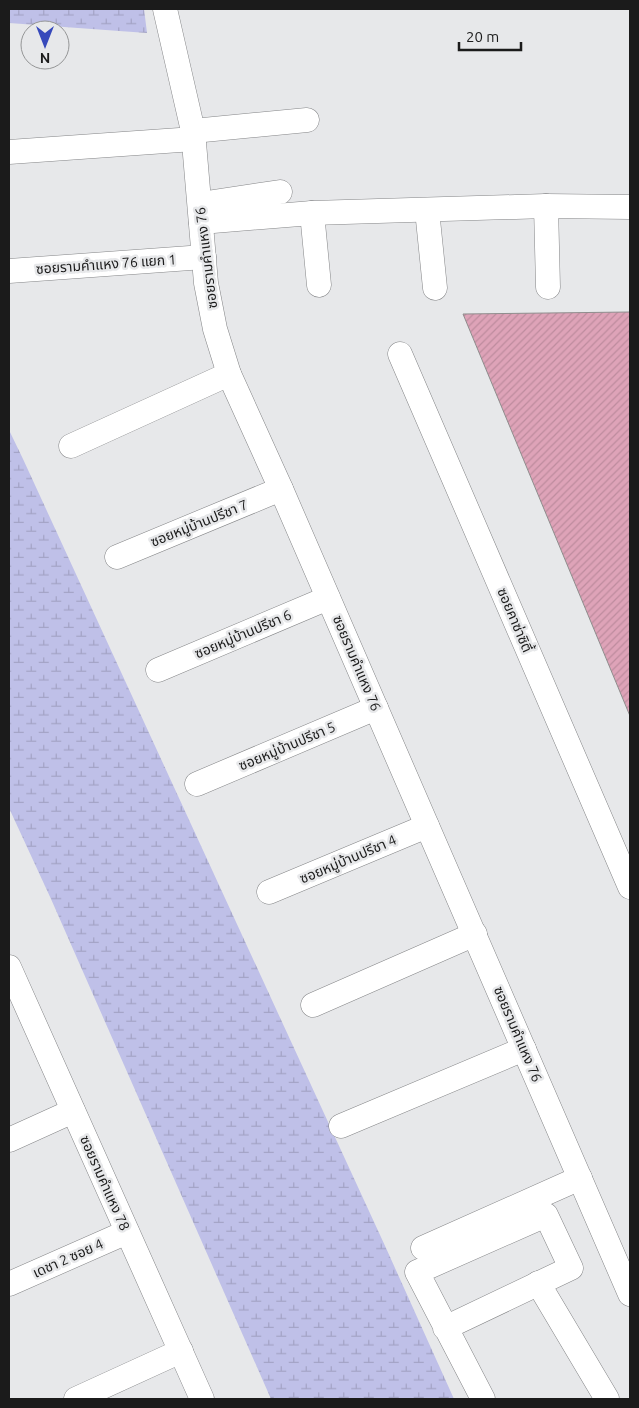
<svg xmlns="http://www.w3.org/2000/svg" width="639" height="1408" viewBox="0 0 639 1408" font-family="Ubuntu,'Noto Sans Thai',sans-serif">
<defs>
<pattern id="wetland-marsh" width="20" height="14" patternUnits="userSpaceOnUse" patternTransform="scale(1.25)"><rect width="20" height="14" fill="#bfc0e8"/><path d="M1 5h8M5 5V1M11 12h8M15 12V8" fill="none" stroke="#a4a4c6"/></pattern>
<pattern id="building-hatch" width="6" height="6" patternUnits="userSpaceOnUse" patternTransform="scale(1.25)"><rect width="6" height="6" fill="#dea3b8"/><path d="M-1 1l2-2M0 6l6-6M5 7l2-2" fill="none" stroke="#be8c9e"/></pattern>
</defs>
<rect width="100%" height="100%" fill="#e7e8ea"/>
<g fill="url(#wetland-marsh)">
<path d="M 9,9 L 144,9 L 147,33 L 9,23 Z"/>
<path d="M 9,430 L 23,459 L 386,1248 L 454,1399 L 271,1399 L 51,899 L 9,808 Z"/>
</g>
<path fill="url(#building-hatch)" stroke="#8f8d8d" d="M 630,312 L 630,716 L 463,314 Z"/>
<g fill="none" stroke-linecap="round" stroke-linejoin="round">
<g stroke="#848587" stroke-width="25">
<g id="minor">
<path d="M 165,9 L 193,131 L 206,283 L 215,329 L 229,374 L 281,489 L 630,1294"/>
<path d="M 193,131 L 307,120"/>
<path d="M 9,152 L 194,139"/>
<path d="M 200,204 L 280,192"/>
<path d="M 546,206 L 548,287"/>
<path d="M 427,210 L 435,288"/>
<path d="M 312,213 L 319,285"/>
<path d="M 201,222 L 312,213 L 546,206 L 630,207"/>
<path d="M 9,271 L 204,257"/>
<path d="M 400,354 L 630,887"/>
<path d="M 71,446 L 229,374"/>
<path d="M 117,557 L 281,489"/>
<path d="M 158,670 L 328,598"/>
<path d="M 197,784 L 376,708"/>
<path d="M 269,892 L 427,826"/>
<path d="M 9,967 L 202,1399"/>
<path d="M 313,1005 L 475,934"/>
<path d="M 341,1126 L 524,1049"/>
<path d="M 9,1140 L 73,1111"/>
<path d="M 423,1248 L 580,1178"/>
<path d="M 538,1283 L 607,1399"/>
<path d="M 9,1284 L 127,1232"/>
<path d="M 445,1328 L 571,1268 L 546,1215 L 417,1272 L 483,1399"/>
<path d="M 76,1399 L 181,1351"/>
</g>
</g>
<use href="#minor" stroke="#fff" stroke-width="24"/>
</g>
<g text-anchor="middle" stroke-width="5" stroke-linejoin="round" paint-order="stroke">
<g font-size="14" fill="#1b1b1b" stroke="#e7e8ea">
<text transform="translate(206 258) rotate(-97)" y="5">ซอยรามคำแหง 76</text>
<text transform="translate(106 264) rotate(-4)" y="5">ซอยรามคำแหง 76 แยก 1</text>
<text transform="translate(199 523) rotate(-22)" y="5">ซอยหมู่บ้านปรีชา 7</text>
<text transform="translate(515 620) rotate(67)" y="5">ซอยคาซ่าซิตี้</text>
<text transform="translate(243 634) rotate(-23)" y="5">ซอยหมู่บ้านปรีชา 6</text>
<text transform="translate(357 663) rotate(67)" y="5">ซอยรามคำแหง 76</text>
<text transform="translate(287 746) rotate(-23)" y="5">ซอยหมู่บ้านปรีชา 5</text>
<text transform="translate(348 859) rotate(-23)" y="5">ซอยหมู่บ้านปรีชา 4</text>
<text transform="translate(518 1034) rotate(67)" y="5">ซอยรามคำแหง 76</text>
<text transform="translate(105 1183) rotate(66)" y="5">ซอยรามคำแหง 78</text>
<text transform="translate(68 1258) rotate(-24)" y="5">เดชา 2 ซอย 4</text>
</g>
</g>
<rect width="639" height="1408" fill="none" stroke="#1b1b1b" stroke-width="20"/>
<g transform="translate(45 45) rotate(180)"><circle r="24" fill="#e7e8ea" stroke="#959697"/>
<path d="M0-4L9 19L0 12L-9 19Z" fill="#3749bb"/>
<text y="-8" font-size="14" font-weight="bold" text-anchor="middle" fill="#1b1b1b">N</text>
</g>
<path d="M459 42v8h62v-8" fill="none" stroke="#1b1b1b" stroke-width="2.5"/>
<text x="466" y="42" font-size="15" fill="#1b1b1b" stroke="#e7e8ea" stroke-width="4" paint-order="stroke">20 m</text>
</svg>
